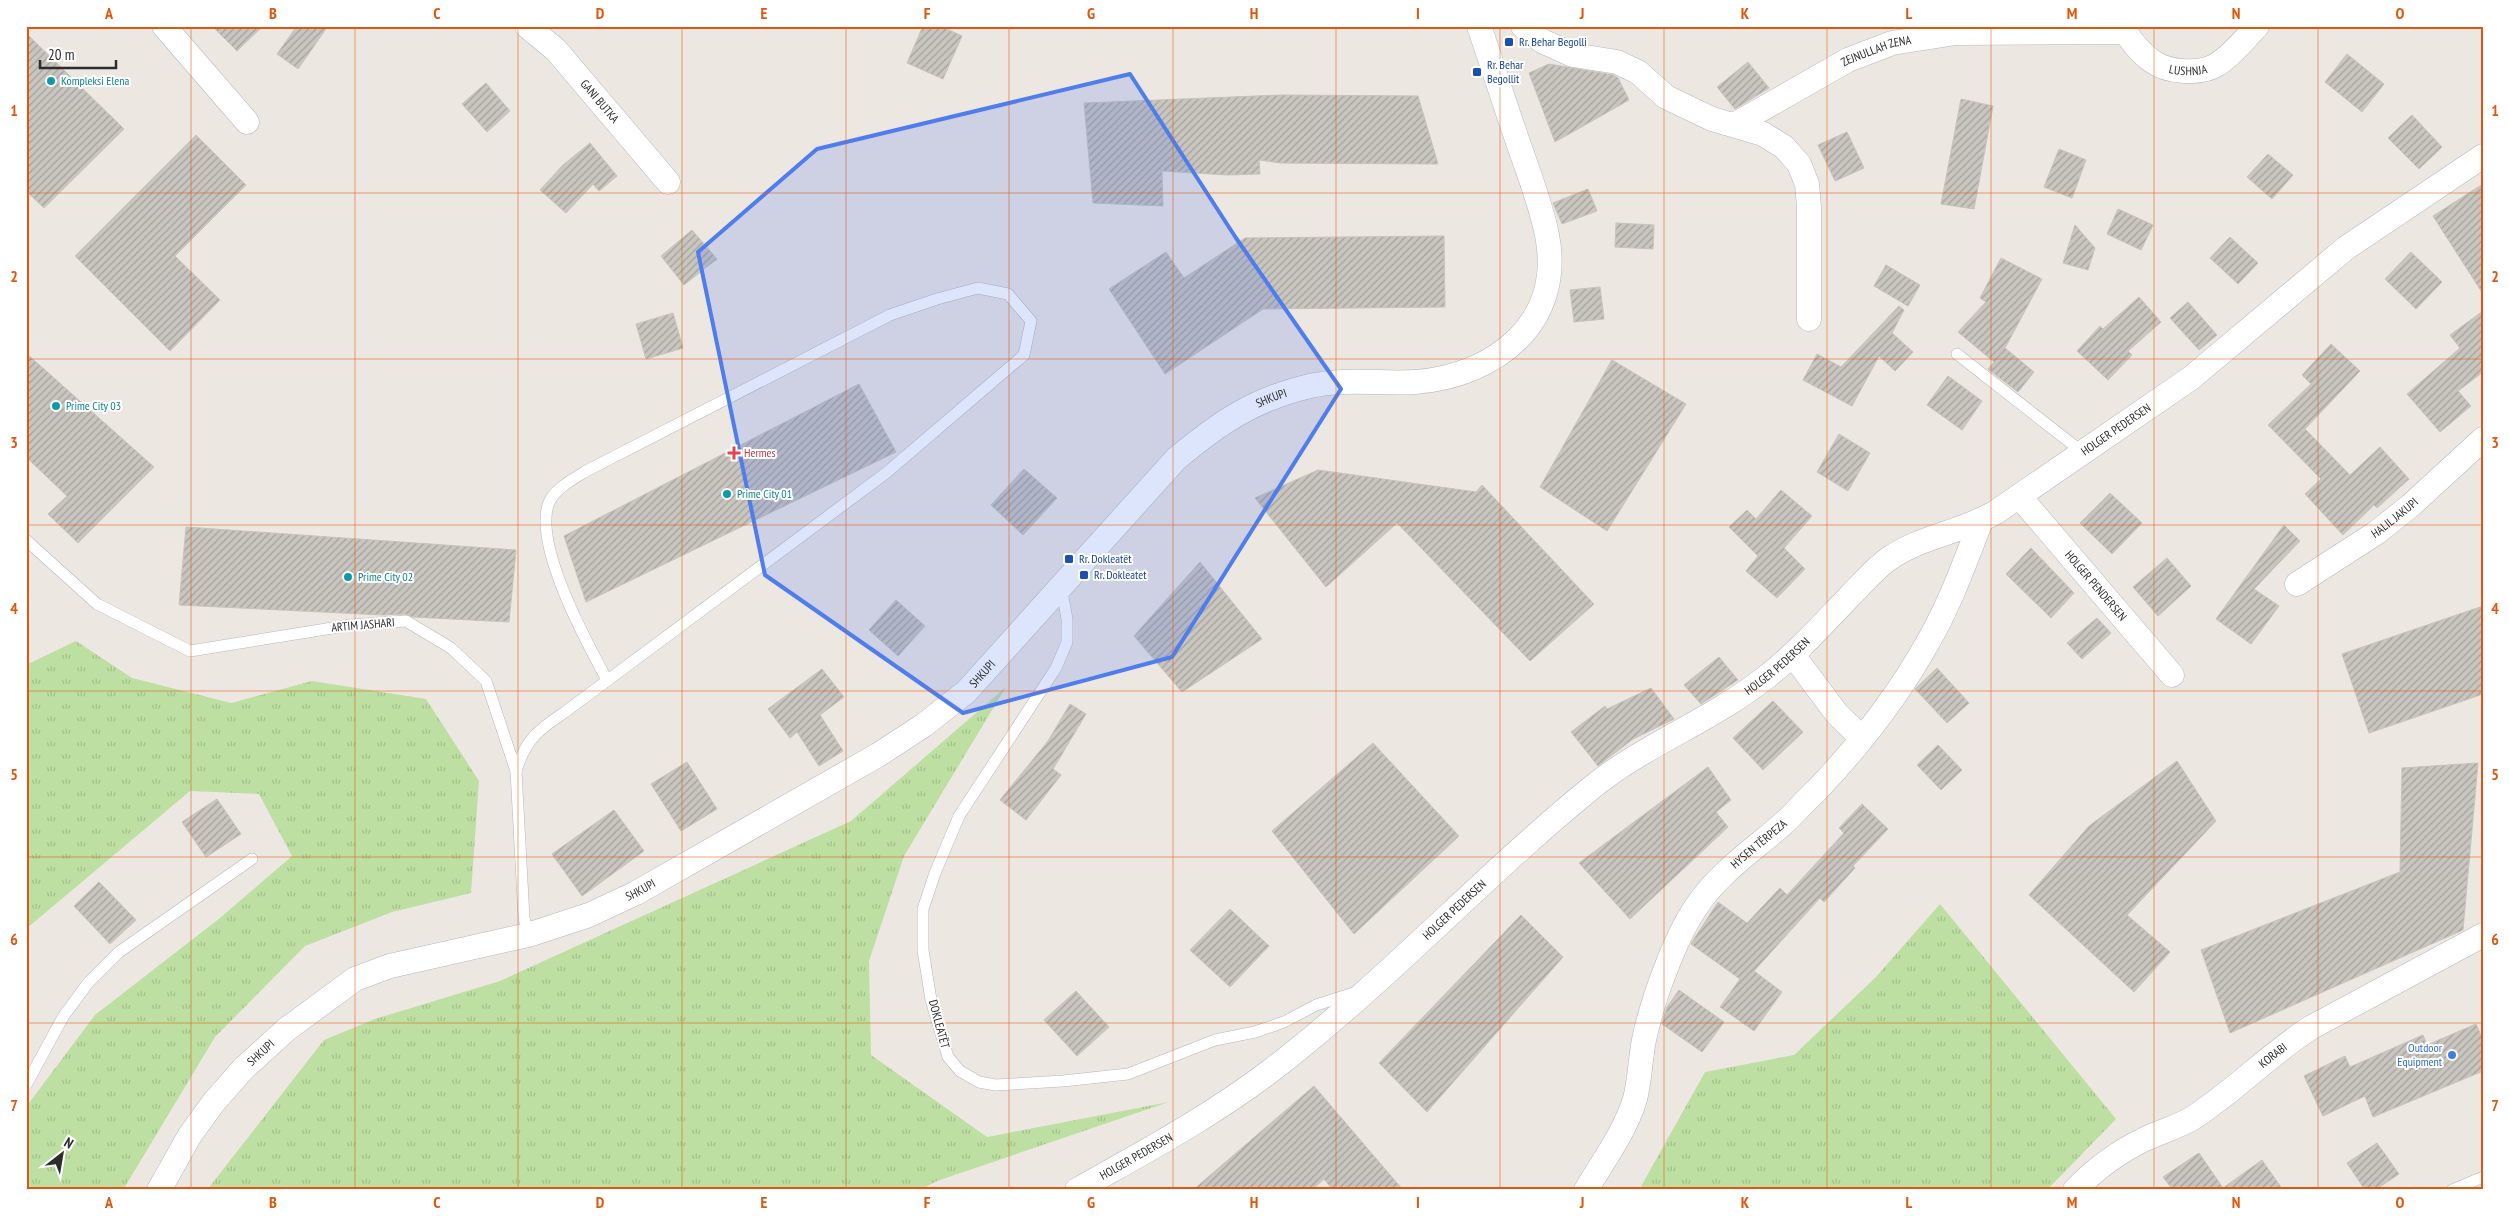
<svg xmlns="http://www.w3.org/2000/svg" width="2509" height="1216" viewBox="0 0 2509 1216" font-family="'PT Sans Narrow',sans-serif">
<defs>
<pattern id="grass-tufts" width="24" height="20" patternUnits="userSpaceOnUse" patternTransform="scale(1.25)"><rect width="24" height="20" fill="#bddfa2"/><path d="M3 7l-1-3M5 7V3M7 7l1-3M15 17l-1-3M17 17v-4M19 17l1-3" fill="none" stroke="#a3c08c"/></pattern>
<pattern id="building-hatch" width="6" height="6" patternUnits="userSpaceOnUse" patternTransform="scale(1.25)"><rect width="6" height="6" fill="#c9c5bf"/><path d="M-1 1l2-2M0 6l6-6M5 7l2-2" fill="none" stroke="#a4a09c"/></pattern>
</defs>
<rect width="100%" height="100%" fill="#ede7e1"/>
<g fill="url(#grass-tufts)">
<path d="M 76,641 L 132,678 L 231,703 L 312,681 L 426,699 L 479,781 L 471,893 L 392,912 L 305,946 L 215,1037 L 123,1190 L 26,1190 L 26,1107 L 95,1015 L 220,918 L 292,856 L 259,794 L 190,791 L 26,929 L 26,665 Z"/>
<path d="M 1006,687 L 904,856 L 869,961 L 871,1055 L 987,1137 L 1169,1102 L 937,1181 L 920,1190 L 207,1190 L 324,1040 L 375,1019 L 500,981 L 851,821 Z"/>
<path d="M 1940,904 L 2116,1119 L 2047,1190 L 1639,1190 L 1705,1072 L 1794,1055 L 1875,978 Z"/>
</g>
<g fill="url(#building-hatch)" stroke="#c9c2ba">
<path d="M 212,26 L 263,26 L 237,51 Z"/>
<path d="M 297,26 L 328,26 L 298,69 L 277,54 Z"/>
<path d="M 923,26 L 940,26 L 962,36 L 943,79 L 907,63 Z"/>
<path d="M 26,33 L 124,129 L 44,208 L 26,191 Z"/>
<path d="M 2347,54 L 2384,84 L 2362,112 L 2325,82 Z"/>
<path d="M 1748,62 L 1769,88 L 1735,109 L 1717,87 Z"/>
<path d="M 1549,64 L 1613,75 L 1618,78 L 1629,100 L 1555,142 L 1529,73 Z"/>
<path d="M 486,83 L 510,111 L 487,132 L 462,104 Z"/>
<path d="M 1281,95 L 1418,96 L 1438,164 L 1280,163 L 1259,160 L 1260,174 L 1227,175 L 1162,171 L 1163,206 L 1093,203 L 1084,103 Z"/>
<path d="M 1961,99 L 1993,106 L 1974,209 L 1941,204 Z"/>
<path d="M 2412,115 L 2442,147 L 2419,169 L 2388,138 Z"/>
<path d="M 1847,132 L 1864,168 L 1835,181 L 1818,145 Z"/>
<path d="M 196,135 L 246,185 L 175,256 L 220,300 L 170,351 L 75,256 Z"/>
<path d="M 590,143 L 617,176 L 599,191 L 593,184 L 566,213 L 540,190 L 563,165 Z"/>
<path d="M 2059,149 L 2086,160 L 2072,198 L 2044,187 Z"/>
<path d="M 2268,154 L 2293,175 L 2272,199 L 2247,177 Z"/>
<path d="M 2483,184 L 2483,294 L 2433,216 Z"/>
<path d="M 1588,189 L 1597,211 L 1562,224 L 1553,203 Z"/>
<path d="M 2118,209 L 2153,225 L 2141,250 L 2107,234 Z"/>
<path d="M 1616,223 L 1654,225 L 1653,249 L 1615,247 Z"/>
<path d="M 2075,225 L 2095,248 L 2088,270 L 2063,263 Z"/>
<path d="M 692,230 L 717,259 L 684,285 L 661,256 Z"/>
<path d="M 1444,236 L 1445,307 L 1263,309 L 1165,374 L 1109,289 L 1166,252 L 1184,278 L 1245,238 Z"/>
<path d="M 2230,237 L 2258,263 L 2238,284 L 2210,258 Z"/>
<path d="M 2411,252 L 2442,282 L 2416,309 L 2385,279 Z"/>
<path d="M 2001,258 L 2042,279 L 2005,348 L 2034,372 L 2018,392 L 1988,369 L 1994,362 L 1958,332 L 1986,302 L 1980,298 Z"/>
<path d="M 1886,265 L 1920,285 L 1908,306 L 1874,286 Z"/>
<path d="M 1600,287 L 1604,319 L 1574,322 L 1570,290 Z"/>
<path d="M 2139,297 L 2161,322 L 2128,351 L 2132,355 L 2108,380 L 2077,351 L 2100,326 L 2103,329 Z"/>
<path d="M 2188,302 L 2217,335 L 2199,350 L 2170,318 Z"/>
<path d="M 1899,306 L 1904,310 L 1892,333 L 1913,352 L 1895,371 L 1879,356 L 1852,406 L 1803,380 L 1817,354 L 1841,367 Z"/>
<path d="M 2483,311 L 2483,372 L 2458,391 L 2471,406 L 2440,432 L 2407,394 L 2460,348 L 2450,335 Z"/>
<path d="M 673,313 L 683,348 L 646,359 L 636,324 Z"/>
<path d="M 2331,344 L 2360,371 L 2305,429 L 2350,475 L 2380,447 L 2409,479 L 2377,508 L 2374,505 L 2343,535 L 2305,494 L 2321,479 L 2268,425 L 2311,384 L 2302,375 Z"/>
<path d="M 26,353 L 154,467 L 78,543 L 48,514 L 67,496 L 26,457 Z"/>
<path d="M 1612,360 L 1686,404 L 1607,531 L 1540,487 Z"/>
<path d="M 1948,376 L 1982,401 L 1962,430 L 1927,405 Z"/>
<path d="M 859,384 L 896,452 L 586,602 L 564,536 Z"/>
<path d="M 1839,434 L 1870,453 L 1848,491 L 1817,472 Z"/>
<path d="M 1024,469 L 1057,498 L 1023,535 L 991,505 Z"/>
<path d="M 1318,470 L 1476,492 L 1482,485 L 1594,604 L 1530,661 L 1397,523 L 1326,587 L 1255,498 Z"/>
<path d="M 1781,490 L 1812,516 L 1784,548 L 1805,569 L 1777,598 L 1746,571 L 1758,556 L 1729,527 L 1747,510 L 1756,519 Z"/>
<path d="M 2110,493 L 2142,523 L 2112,554 L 2080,523 Z"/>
<path d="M 2284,525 L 2300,541 L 2254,589 L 2279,606 L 2251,644 L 2216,619 Z"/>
<path d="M 186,527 L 516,550 L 509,622 L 413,617 L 405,614 L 383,615 L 179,605 Z"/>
<path d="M 2031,548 L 2074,593 L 2051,618 L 2006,574 Z"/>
<path d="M 2167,558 L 2191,586 L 2158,616 L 2133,587 Z"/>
<path d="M 1200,562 L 1262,639 L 1182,692 L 1134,636 Z"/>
<path d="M 896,600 L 925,626 L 898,656 L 869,630 Z"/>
<path d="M 2483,606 L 2483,694 L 2369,733 L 2342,654 Z"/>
<path d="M 2097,618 L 2111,633 L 2082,659 L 2067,643 Z"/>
<path d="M 1719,657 L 1738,680 L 1701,704 L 1684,685 Z"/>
<path d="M 1937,668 L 1969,703 L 1947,723 L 1915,689 Z"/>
<path d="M 822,669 L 844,697 L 820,715 L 843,751 L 819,766 L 797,732 L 790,738 L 768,709 Z"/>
<path d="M 1651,688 L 1674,719 L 1633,739 L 1598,766 L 1571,732 L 1605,706 L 1607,709 Z"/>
<path d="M 1773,701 L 1803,732 L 1763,770 L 1733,738 Z"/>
<path d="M 1070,704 L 1086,714 L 1053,769 L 1061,775 L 1026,820 L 1000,800 L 1048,741 Z"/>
<path d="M 1373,743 L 1459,836 L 1354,934 L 1272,831 Z"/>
<path d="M 1938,745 L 1962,770 L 1941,790 L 1917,765 Z"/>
<path d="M 2177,761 L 2216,821 L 2127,915 L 2170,952 L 2134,992 L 2029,895 L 2089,826 Z"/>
<path d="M 687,762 L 717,809 L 681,831 L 651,784 Z"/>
<path d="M 2478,763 L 2463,930 L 2230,1033 L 2201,950 L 2400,872 L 2402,768 Z"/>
<path d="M 1708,767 L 1731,800 L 1716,812 L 1728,827 L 1630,919 L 1579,863 Z"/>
<path d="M 217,799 L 241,834 L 206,857 L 182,822 Z"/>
<path d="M 1862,804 L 1888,829 L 1853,866 L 1855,868 L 1824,902 L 1820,898 L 1754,971 L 1782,992 L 1754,1031 L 1720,1007 L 1740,979 L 1691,944 L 1692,942 L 1718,902 L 1747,923 L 1780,888 L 1787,895 L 1844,833 L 1839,828 Z"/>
<path d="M 614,810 L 644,851 L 582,896 L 552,854 Z"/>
<path d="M 99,882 L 136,920 L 110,944 L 74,906 Z"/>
<path d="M 1230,909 L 1269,946 L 1230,987 L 1190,950 Z"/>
<path d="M 1521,915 L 1563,957 L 1427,1112 L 1379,1063 Z"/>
<path d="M 1679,990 L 1724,1022 L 1702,1052 L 1662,1024 L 1667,1007 Z"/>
<path d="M 1076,991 L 1109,1027 L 1077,1056 L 1044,1020 Z"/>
<path d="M 2476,1024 L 2483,1040 L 2483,1071 L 2373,1117 L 2365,1096 L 2323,1116 L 2304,1076 L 2345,1056 L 2350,1067 L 2423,1035 L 2427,1045 Z"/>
<path d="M 1314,1086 L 1403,1190 L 1333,1190 L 1324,1179 L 1312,1190 L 1193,1190 Z"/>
<path d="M 2377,1143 L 2399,1174 L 2375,1190 L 2365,1190 L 2347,1163 Z"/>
<path d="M 2199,1153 L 2223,1188 L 2262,1160 L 2283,1190 L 2173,1190 L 2163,1177 Z"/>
</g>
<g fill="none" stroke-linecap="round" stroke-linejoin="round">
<g stroke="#b4b7bf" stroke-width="12">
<g id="service">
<path d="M 1957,354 L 2081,451"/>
<path d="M 26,540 L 97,604 L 190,651 L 351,625 L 406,621 L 451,648 L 486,681 L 516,771 L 524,918 L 528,935"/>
<path d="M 1061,586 L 1067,619 L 1067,642 L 1056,668 L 959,816 L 935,873 L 923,909 L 923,950 L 931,1000 L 948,1057 L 960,1071 L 979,1082 L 995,1085 L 1063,1081 L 1128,1074 L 1215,1040 L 1255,1032 L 1284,1022 L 1316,1005 L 1357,992"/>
<path d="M 516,771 C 526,739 538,730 565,712 L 886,473 L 1024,355 L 1031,321 L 1008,294 L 978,288 L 937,299 L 890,315 L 588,470 C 575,478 553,489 548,505 C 535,548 586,641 607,680"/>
<path d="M 26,1085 L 63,1017 L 88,983 L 119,952 L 252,859"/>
<path d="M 2452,1190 L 2483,1177"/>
</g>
</g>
<g stroke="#b4b7bf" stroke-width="25">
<g id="minor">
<path d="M 164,26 L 247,122"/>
<path id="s1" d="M 527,26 L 556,50 L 668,182"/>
<path d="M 1523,26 L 1542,41 L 1573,55 L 1617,62 L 1638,72 L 1666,97 L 1712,119 L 1763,134 L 1784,147 L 1799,164 L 1807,184 L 1809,207 L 1809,319"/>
<path id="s2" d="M 2121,26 C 2130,39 2139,52 2152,61 C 2168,73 2201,75 2218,64 C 2233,54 2245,39 2257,26"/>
<path id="s3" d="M 1734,125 L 1848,60 L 1892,43 L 1956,33 L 2125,32"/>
<path id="s4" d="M 2019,496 L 2172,675"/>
<path id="s5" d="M 2297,584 L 2376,533 L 2410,506 L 2483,439"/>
<path d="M 1793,655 L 1837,714 L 1862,738"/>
<path id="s6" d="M 159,1190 L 190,1135 L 214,1102 L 243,1069 L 287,1029 L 355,979 L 390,966 L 528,935 L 589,915 L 636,893 L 878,755 L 924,725 L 966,692 L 1176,459 C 1219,423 1254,399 1310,386 C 1344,378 1381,384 1415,382 C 1496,376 1564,322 1547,235 C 1541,205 1530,177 1520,148 C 1506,108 1493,67 1479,26"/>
<path id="s7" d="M 1077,1190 C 1144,1152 1212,1116 1273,1069 C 1385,983 1481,878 1590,789 C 1643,745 1711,721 1765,678 C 1796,654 1822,625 1849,597 C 1862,584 1875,568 1890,558 C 1922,536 1963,532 1996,512 L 2191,378 L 2346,248 L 2483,156"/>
<path id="s8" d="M 1586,1190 C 1603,1161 1625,1132 1635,1099 C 1640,1080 1640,1060 1644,1040 C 1652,1001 1674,940 1696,907 C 1719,872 1755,849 1785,822 C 1796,812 1805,801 1816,791 C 1859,746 1898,696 1928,642 C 1950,604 1965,562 1981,521"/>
<path id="s9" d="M 2075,1190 C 2096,1168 2118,1152 2145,1139 C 2160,1132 2177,1127 2191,1119 C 2234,1092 2269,1054 2312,1027 L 2483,935"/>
</g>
</g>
<use href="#service" stroke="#fff" stroke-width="11"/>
<use href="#minor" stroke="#fff" stroke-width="24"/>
</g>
<path fill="#4f7ded" fill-opacity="0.2" stroke="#4f7ded" stroke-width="4" stroke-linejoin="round" d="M 1130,74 L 1236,238 L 1341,389 L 1172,657 L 963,713 L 765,575 L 698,252 L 817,149 Z"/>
<path fill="none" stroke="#df570e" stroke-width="1" stroke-opacity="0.55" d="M 191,26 L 191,1190M 355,26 L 355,1190M 518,26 L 518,1190M 682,26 L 682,1190M 846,26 L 846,1190M 1009,26 L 1009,1190M 1173,26 L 1173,1190M 1336,26 L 1336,1190M 1500,26 L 1500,1190M 1664,26 L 1664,1190M 1827,26 L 1827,1190M 1991,26 L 1991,1190M 2154,26 L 2154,1190M 2318,26 L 2318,1190M 26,193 L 2483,193M 26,359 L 2483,359M 26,525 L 2483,525M 26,691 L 2483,691M 26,857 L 2483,857M 26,1023 L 2483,1023"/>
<g fill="#1a4fb4" stroke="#fff" stroke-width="2">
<rect x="1504" y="37" width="10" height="10" rx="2.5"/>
<rect x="1472" y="67" width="10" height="10" rx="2.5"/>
<rect x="1064" y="554" width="10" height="10" rx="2.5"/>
<rect x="1079" y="570" width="10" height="10" rx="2.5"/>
</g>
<g fill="#0f9aa8" stroke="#fff" stroke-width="2">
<circle cx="51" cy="81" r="5"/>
<circle cx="56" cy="406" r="5"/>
<circle cx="727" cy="494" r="5"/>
<circle cx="348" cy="577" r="5"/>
</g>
<path fill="#e0444e" stroke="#fff" stroke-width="2" d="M731.5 445.5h5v5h5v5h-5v5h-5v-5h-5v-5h5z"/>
<circle fill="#3f7fe0" stroke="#fff" stroke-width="2" cx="2452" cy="1055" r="5"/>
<g text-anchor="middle" stroke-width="4" stroke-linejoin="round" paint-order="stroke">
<g font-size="12" fill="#164399" stroke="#fff" text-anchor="start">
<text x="1519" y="46">Rr. Behar Begolli</text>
<text x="1487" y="69">Rr. Behar<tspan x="1487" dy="14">Begollit</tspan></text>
<text x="1079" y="563">Rr. Dokleatët</text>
<text x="1094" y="579">Rr. Dokleatet</text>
</g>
<g font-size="12" fill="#2d2d2d" stroke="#fff">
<text dy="4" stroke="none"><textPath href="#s3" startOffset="161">ZEJNULLAH ZENA</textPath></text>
<text dy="4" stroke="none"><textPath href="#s2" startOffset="85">LUSHNJA</textPath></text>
<text dy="4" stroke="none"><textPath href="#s1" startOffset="105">GANI BUTKA</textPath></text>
<text dy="4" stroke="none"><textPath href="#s6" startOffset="1401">SHKUPI</textPath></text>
<text dy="4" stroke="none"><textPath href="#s7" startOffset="1296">HOLGER PEDERSEN</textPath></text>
<text dy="4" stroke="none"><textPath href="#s5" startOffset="118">HALIL JAKUPI</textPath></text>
<text dy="4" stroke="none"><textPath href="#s4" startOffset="118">HOLGER PENDERSEN</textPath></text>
<text transform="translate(363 625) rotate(-5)" y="4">ARTIM JASHARI</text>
<text dy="4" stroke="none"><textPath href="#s7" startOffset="878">HOLGER PEDERSEN</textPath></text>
<text dy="4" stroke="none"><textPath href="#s6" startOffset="998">SHKUPI</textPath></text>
<text dy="4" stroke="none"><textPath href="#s8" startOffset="396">HYSEN TËRPEZA</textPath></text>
<text dy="4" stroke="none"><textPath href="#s6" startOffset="592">SHKUPI</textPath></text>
<text dy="4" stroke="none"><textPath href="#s7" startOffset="472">HOLGER PEDERSEN</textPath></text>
<text transform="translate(939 1024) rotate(75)" y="4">DOKLEATËT</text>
<text dy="4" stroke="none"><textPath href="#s6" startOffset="172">SHKUPI</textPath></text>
<text dy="4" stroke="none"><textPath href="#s9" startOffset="241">KORABI</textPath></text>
<text dy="4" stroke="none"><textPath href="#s7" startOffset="68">HOLGER PEDERSEN</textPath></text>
</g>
<g font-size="12" fill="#0d838f" stroke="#fff" text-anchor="start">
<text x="61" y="85">Kompleksi Elena</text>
<text x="66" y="410">Prime City 03</text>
<text x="737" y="498">Prime City 01</text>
<text x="358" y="581">Prime City 02</text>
</g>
<g font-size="12" fill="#be3a42" stroke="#fff" text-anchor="start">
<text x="744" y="457">Hermes</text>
</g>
<g font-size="12" fill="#366cbe" stroke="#fff" text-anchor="end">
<text x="2442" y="1052">Outdoor<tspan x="2442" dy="14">Equipment</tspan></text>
</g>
</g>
<rect width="2509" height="1216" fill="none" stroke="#ffffff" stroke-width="55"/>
<g transform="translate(62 1154) rotate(31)" stroke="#ffffff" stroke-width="4" paint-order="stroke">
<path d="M0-4L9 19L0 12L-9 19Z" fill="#2d2d2d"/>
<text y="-8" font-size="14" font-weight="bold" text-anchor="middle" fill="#2d2d2d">N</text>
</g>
<path d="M40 60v8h76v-8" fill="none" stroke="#2d2d2d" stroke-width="2.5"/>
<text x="48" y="60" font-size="15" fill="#2d2d2d" stroke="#ffffff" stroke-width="4" paint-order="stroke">20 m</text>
<rect x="28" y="28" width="2454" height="1160" fill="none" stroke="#df570e" stroke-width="2"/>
<g font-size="16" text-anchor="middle" font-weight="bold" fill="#df570e">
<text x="109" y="19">A</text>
<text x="273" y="19">B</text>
<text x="437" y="19">C</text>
<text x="600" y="19">D</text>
<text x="764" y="19">E</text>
<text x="927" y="19">F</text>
<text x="1091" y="19">G</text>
<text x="1254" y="19">H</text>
<text x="1418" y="19">I</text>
<text x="1582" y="19">J</text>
<text x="1745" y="19">K</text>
<text x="1909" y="19">L</text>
<text x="2072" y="19">M</text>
<text x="2236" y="19">N</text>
<text x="2400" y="19">O</text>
<text x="14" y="116">1</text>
<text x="2495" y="116">1</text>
<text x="14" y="282">2</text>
<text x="2495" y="282">2</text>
<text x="14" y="448">3</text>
<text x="2495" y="448">3</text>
<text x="14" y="614">4</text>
<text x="2495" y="614">4</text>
<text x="14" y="780">5</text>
<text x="2495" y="780">5</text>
<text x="14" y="945">6</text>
<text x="2495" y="945">6</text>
<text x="14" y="1111">7</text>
<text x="2495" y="1111">7</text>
<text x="109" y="1208">A</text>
<text x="273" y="1208">B</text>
<text x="437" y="1208">C</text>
<text x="600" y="1208">D</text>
<text x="764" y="1208">E</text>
<text x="927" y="1208">F</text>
<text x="1091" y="1208">G</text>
<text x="1254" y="1208">H</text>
<text x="1418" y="1208">I</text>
<text x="1582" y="1208">J</text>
<text x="1745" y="1208">K</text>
<text x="1909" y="1208">L</text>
<text x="2072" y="1208">M</text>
<text x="2236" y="1208">N</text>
<text x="2400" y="1208">O</text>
</g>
</svg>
